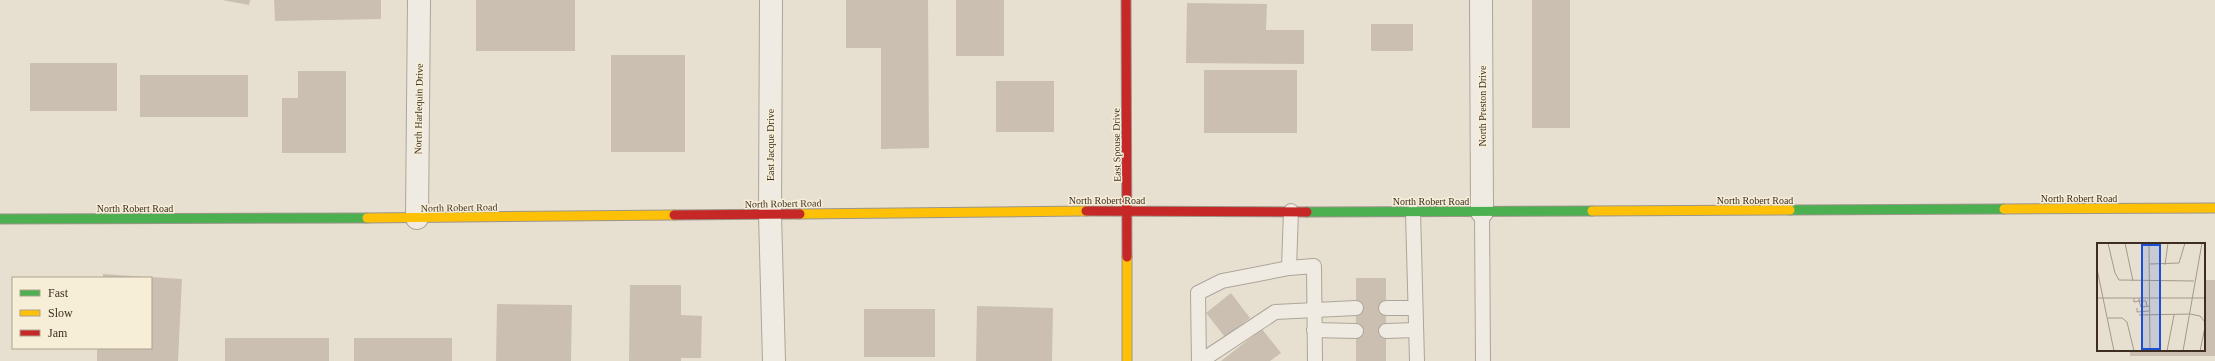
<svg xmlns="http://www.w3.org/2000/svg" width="2215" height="361" viewBox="0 0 2215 361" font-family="Georgia,serif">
<rect width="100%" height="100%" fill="#e7e0d1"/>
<g fill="#cbbfb2">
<path d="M 222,0 L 250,0 L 249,5 Z"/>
<path d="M 274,0 L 381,0 L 381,19 L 275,21 Z"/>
<rect x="476" y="0" width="99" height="51"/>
<path d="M 846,0 L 928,0 L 929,148 L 881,149 L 881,48 L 846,48 Z"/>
<rect x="956" y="0" width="48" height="56"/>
<rect x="1532" y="0" width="38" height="128"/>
<path d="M 1187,3 L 1267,4 L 1266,30 L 1304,30 L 1304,64 L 1186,63 Z"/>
<rect x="1371" y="24" width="42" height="27"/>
<rect x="611" y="55" width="74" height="97"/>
<rect x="30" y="63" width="87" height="48"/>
<rect x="1204" y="70" width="93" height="63"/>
<path d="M 298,71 L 346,71 L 346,153 L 282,153 L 282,98 L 298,98 Z"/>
<rect x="140" y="75" width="108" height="42"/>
<rect x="996" y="81" width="58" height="51"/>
<path d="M 103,274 L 146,277 L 146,278 L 103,278 Z"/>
<path d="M 151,277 L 182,279 L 178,361 L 97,361 L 97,348 L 151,348 Z"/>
<rect x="1356" y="278" width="30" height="83"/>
<path d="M 2204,280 L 2215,280 L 2215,356 L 2130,356 L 2130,350 L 2204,350 Z"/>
<path d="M 630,285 L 681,285 L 681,315 L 702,316 L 701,358 L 681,358 L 681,361 L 629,361 Z"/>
<path d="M 1231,293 L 1250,318 L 1225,337 L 1206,313 Z"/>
<path d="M 497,304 L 572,305 L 571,361 L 496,361 Z"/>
<path d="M 977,306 L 1053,308 L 1052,361 L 976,361 Z"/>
<rect x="864" y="309" width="71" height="48"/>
<path d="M 1262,329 L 1281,353 L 1270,361 L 1221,361 Z"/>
<rect x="225" y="338" width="104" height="23"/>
<rect x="354" y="338" width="98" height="23"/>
</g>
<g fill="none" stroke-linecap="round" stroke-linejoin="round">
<g stroke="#ada599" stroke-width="16">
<g id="lane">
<path d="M 1291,211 L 1289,268 L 1314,266 L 1315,361"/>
<path d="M 1413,212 L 1417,361"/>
<path d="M 1482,212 L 1483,361"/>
<path d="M 1386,308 L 1415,308"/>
<path d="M 1314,330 L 1356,331"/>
<path d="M 1386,331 L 1416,330"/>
<path d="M 1199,361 L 1198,293 L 1222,281 L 1289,268"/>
<path d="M 1201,361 L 1275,312 L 1356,308"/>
</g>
</g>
<g stroke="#ada599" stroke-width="24">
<g id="street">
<path d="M 771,0 L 770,214 L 774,361"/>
<path d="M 1481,0 L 1482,212"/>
<path d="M 417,218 L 419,0"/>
</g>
</g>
<g stroke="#9c958a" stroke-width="11">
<g id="fast">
<path d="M 1790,210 L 2004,209"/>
<path d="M 1307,212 L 1592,211"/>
<path d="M 0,219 L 367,218"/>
</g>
</g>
<g stroke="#9c958a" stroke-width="11">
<g id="slow">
<path d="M 2004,209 L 2215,208"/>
<path d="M 1592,211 L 1790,210"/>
<path d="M 800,214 L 1086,211"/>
<path d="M 367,218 L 674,215"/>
<path d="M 1127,257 L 1127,361"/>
</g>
</g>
<g stroke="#9c958a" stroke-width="11">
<g id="jam">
<path d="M 1126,0 L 1127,257"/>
<path d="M 1086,211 L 1307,212"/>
<path d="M 674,215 L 800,214"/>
</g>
</g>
<use href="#lane" stroke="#efebe3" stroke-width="14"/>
<use href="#street" stroke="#efebe3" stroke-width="22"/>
<use href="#fast" stroke="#4caf50" stroke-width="9"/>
<use href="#slow" stroke="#ffc107" stroke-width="9"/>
<use href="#jam" stroke="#c62828" stroke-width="9"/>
</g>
<g text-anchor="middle" stroke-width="3" stroke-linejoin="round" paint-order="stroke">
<g font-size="10" fill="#3d2e20" stroke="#f7eed8">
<text transform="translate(1482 106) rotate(-90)" y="4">North Preston Drive</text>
<text transform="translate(418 109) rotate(-89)" y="4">North Harlequin Drive</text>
<text transform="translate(770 145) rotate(-90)" y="4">East Jacque Drive</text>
<text transform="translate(1116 145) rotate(-91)" y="4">East Spouse Drive</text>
<text x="2079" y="202">North Robert Road</text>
<text x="1107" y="204">North Robert Road</text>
<text x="1755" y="204">North Robert Road</text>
<text x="1431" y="205">North Robert Road</text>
<text transform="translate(783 203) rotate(-1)" y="4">North Robert Road</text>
<text transform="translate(459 207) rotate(-1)" y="4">North Robert Road</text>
<text x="135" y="212">North Robert Road</text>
</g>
</g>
<g transform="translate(2097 243)">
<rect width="108" height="108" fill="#e7e0d1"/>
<path fill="none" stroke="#a3998a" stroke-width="1" d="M 11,0 L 18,30 L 22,37 L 97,38M 28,0 L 36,38M 52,0 L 53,108M 53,21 L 82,20 L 88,0M 68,22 L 71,0M 0,26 L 17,108M 0,55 L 53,55M 37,55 L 37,59 L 42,58 L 44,64 L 53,63M 42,55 L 42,58 L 49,58 L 50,63M 53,55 L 108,55M 40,65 L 40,69 L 52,68M 42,72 L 93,71 L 103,73 L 108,79M 11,75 L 25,75 L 30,79 L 37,108M 70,108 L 77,72M 86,108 L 105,0M 103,108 L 108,84"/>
<path fill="#1d4ed8" fill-opacity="0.15" stroke="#1d4ed8" stroke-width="2" d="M 45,2 L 63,2 L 63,106 L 45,106 Z"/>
<rect width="108" height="108" fill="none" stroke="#3d2e20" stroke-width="2"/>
</g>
<rect x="12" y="277" width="140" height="72" fill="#f7eed8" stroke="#ada18e"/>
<rect x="20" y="290" width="20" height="6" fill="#4caf50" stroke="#ada18e"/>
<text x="48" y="297" font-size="12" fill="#3d2e20">Fast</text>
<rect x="20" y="310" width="20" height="6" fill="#ffc107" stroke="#ada18e"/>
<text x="48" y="317" font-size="12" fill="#3d2e20">Slow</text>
<rect x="20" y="330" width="20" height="6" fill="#c62828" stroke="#ada18e"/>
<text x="48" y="337" font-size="12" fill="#3d2e20">Jam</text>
</svg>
